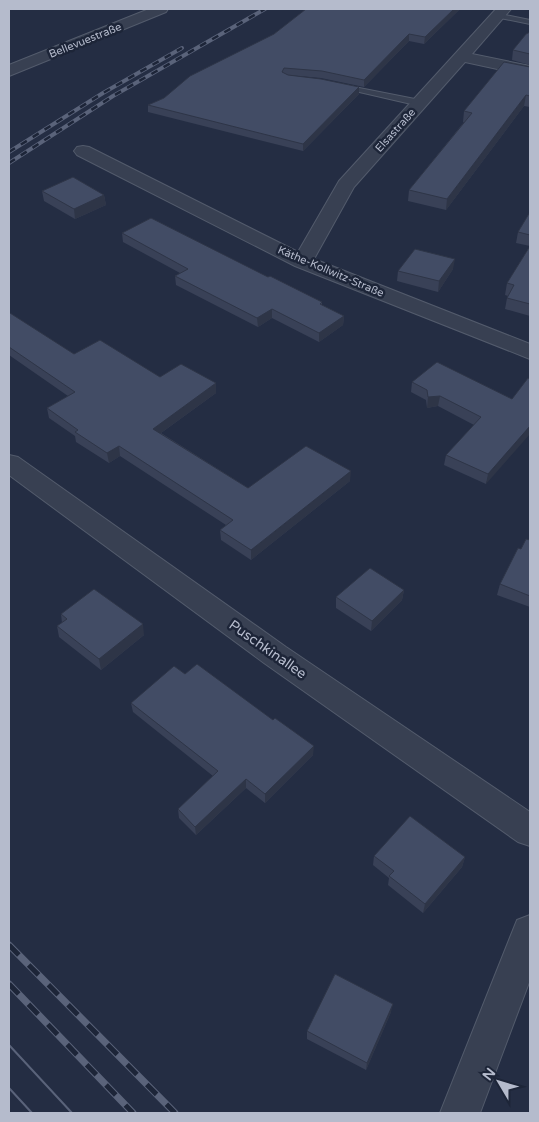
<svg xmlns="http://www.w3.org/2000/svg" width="539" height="1122" viewBox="0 0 539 1122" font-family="'Varela Round',sans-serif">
<rect width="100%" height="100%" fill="#242d43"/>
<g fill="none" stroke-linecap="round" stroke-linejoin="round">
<g stroke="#535b6c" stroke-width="2">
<g id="lane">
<path d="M 495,13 L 530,20 L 530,24 L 495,17 Z"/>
<path d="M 339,84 L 420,100 L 424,103 L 420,106 L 342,88 L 338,86 Z"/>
</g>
</g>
<g stroke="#535b6c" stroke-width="2">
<g id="street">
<path d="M 149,9 L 168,9 L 166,12 L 9,76 L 9,65 Z"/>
<path d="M 496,9 L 511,9 L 472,54 L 530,66 L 530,76 L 465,62 L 354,187 L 314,259 L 530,344 L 530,359 L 295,266 L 77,155 L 74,151 L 77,147 L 83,146 L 89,147 L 298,252 L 339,181 Z"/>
<path d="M 9,455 L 18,457 L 286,647 L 530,812 L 530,846 L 518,842 L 264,663 L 9,475 Z"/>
<path d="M 530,915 L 530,980 L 480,1113 L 440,1113 L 517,920 Z"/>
</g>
</g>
<use href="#lane" fill="#384052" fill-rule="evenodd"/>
<use href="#street" fill="#384052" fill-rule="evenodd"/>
<g stroke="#5a637a" stroke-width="2">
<path d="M 9,1045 L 72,1113"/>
<path d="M 9,1088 L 32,1113"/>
</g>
<g stroke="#5a637a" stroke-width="4">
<g id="rail-far1">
<path d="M 9,152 L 103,93 L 182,48"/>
<path d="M 9,163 L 113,96 L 265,9"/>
</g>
</g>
<g stroke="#5a637a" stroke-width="7">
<g id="rail">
<path d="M 9,945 L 175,1113"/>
<path d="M 9,984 L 133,1113"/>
</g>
</g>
<use href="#rail-far1" stroke="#1d2538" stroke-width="2.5" stroke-dasharray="7" stroke-linecap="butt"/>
<use href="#rail" stroke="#1d2538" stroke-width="5" stroke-dasharray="14" stroke-linecap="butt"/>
</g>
<g fill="#394157">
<path d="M 306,9 L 460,9 L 424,44 L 409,41 L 364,87 L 321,78 L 287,75 L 359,94 L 303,151 L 148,112 L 148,105 L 164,98 L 274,34 Z"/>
<path d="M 530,32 L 530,65 L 512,60 L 513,50 Z"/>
<path d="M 530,67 L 530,107 L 524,106 L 446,210 L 408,201 L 409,190 L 464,122 L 463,122 L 464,111 Z"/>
<path d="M 42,191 L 104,195 L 106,205 L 75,219 L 44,201 Z"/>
<path d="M 530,212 L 530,316 L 505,309 L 507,298 L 508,296 L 505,295 L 507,283 L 530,246 L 516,243 L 518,232 Z"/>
<path d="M 122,233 L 268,277 L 322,302 L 322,305 L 344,316 L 343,325 L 319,342 L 272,318 L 258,327 L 176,285 L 175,276 L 180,273 L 123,242 Z"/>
<path d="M 453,269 L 438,292 L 397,281 L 398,271 Z"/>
<path d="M 9,314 L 74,354 L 160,377 L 216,383 L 216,393 L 161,433 L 248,488 L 350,481 L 251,560 L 221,540 L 220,530 L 226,525 L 120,456 L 109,463 L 76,442 L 75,436 L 49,418 L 47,408 L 68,396 L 9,355 Z"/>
<path d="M 412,382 L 512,399 L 486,484 L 444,465 L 446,455 L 474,425 L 438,406 L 427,408 L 426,400 L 411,392 Z"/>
<path d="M 530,540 L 530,607 L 497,595 L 500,584 L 521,549 Z"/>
<path d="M 404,590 L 402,600 L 371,631 L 336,608 L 336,597 Z"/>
<path d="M 61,614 L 144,635 L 101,670 L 59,637 L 57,626 L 62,623 Z"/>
<path d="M 185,674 L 313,755 L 265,803 L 246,788 L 196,835 L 179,818 L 178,809 L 213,776 L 133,712 L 131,703 Z"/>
<path d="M 374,856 L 465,857 L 462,867 L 423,913 L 388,885 L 389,878 L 373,865 Z"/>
<path d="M 391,1012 L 366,1070 L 307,1039 L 307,1031 Z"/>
</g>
<g fill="#2e3547">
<path d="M 454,9 L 460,9 L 424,44 L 425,37 Z"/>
<path d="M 409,34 L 409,41 L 364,87 L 364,80 Z"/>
<path d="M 359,87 L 359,94 L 303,151 L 303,144 Z"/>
<path d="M 526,95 L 524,106 L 446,210 L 447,199 Z"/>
<path d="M 104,195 L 106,205 L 75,219 L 74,209 Z"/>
<path d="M 455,259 L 453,269 L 438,292 L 439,281 Z"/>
<path d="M 272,309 L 272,318 L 258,327 L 257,318 Z"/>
<path d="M 344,316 L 343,325 L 319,342 L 319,333 Z"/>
<path d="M 216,383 L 216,393 L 154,438 L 153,429 Z"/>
<path d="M 440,396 L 438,406 L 427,408 L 428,397 Z"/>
<path d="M 530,426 L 530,434 L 486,484 L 488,474 Z"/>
<path d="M 119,446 L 120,456 L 109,463 L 107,453 Z"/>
<path d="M 351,471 L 350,481 L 251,560 L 251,550 Z"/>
<path d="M 404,590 L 402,600 L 371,631 L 372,621 Z"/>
<path d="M 143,624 L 144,635 L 101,670 L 99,659 Z"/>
<path d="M 314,746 L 313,755 L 265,803 L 265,794 Z"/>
<path d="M 246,779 L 246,788 L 196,835 L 195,827 Z"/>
<path d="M 465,857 L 462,867 L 423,913 L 425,904 Z"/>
<path d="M 393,1004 L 391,1012 L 366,1070 L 367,1063 Z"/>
</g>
<g fill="#424c65" stroke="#2e3547">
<path d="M 306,9 L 454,9 L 425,37 L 409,34 L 364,80 L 322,71 L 284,68 L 282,72 L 288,75 L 321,79 L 359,87 L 303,144 L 148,105 L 164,98 L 190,76 L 274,34 Z"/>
<path d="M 530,32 L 530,54 L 513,50 L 526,34 Z"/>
<path d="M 504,62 L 530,67 L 530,96 L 526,95 L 447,199 L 409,190 L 472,113 L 464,111 Z"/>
<path d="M 73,177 L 104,195 L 74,209 L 42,191 Z"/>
<path d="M 530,212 L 530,235 L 518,232 Z"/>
<path d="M 151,218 L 268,277 L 270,276 L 322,302 L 320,304 L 344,316 L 319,333 L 272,309 L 257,318 L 175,276 L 188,269 L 122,233 Z"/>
<path d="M 530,246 L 530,304 L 507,298 L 514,285 L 507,283 Z"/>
<path d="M 415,249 L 455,259 L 439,281 L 398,271 Z"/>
<path d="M 10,313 L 74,354 L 100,340 L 160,377 L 181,364 L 216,383 L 153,429 L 248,488 L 306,446 L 351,471 L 251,550 L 220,530 L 233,520 L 119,446 L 107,453 L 75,432 L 78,430 L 47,408 L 75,392 L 9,347 L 9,314 Z"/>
<path d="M 437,362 L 512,399 L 528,378 L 530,379 L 530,426 L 488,474 L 446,455 L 481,417 L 440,396 L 428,397 L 427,390 L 412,382 Z"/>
<path d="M 526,539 L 530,540 L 530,596 L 500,584 L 518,548 L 521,549 Z"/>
<path d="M 370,568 L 404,590 L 372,621 L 336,597 Z"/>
<path d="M 94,589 L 143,624 L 99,659 L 57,626 L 67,619 L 61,614 Z"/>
<path d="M 197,664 L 273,720 L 275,718 L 314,746 L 265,794 L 246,779 L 195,827 L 178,809 L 218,771 L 131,703 L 174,666 L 185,674 Z"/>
<path d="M 410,816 L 465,857 L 425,904 L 389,876 L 394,871 L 374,856 Z"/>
<path d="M 335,974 L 393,1004 L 367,1063 L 307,1031 Z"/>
</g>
<g text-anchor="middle" stroke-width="5" stroke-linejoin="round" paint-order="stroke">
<g font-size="11" fill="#b5bbcc" stroke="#1d2538">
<text transform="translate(85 40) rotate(-22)" y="4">Bellevuestraße</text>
<text transform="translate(395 130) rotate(-48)" y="4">Elsastraße</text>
<text transform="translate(331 271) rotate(23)" y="4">Käthe-Kollwitz-Straße</text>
</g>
<g font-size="14" fill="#b5bbcc" stroke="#1d2538">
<text transform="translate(268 649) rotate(35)" y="5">Puschkinallee</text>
</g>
</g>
<rect width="539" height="1122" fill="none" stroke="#b5bbcc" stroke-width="20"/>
<g transform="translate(499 1082) rotate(308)" stroke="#1d2538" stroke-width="4" paint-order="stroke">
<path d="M0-4L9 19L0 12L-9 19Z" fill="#b5bbcc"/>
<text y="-8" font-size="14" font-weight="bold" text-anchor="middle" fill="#b5bbcc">N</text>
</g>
</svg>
